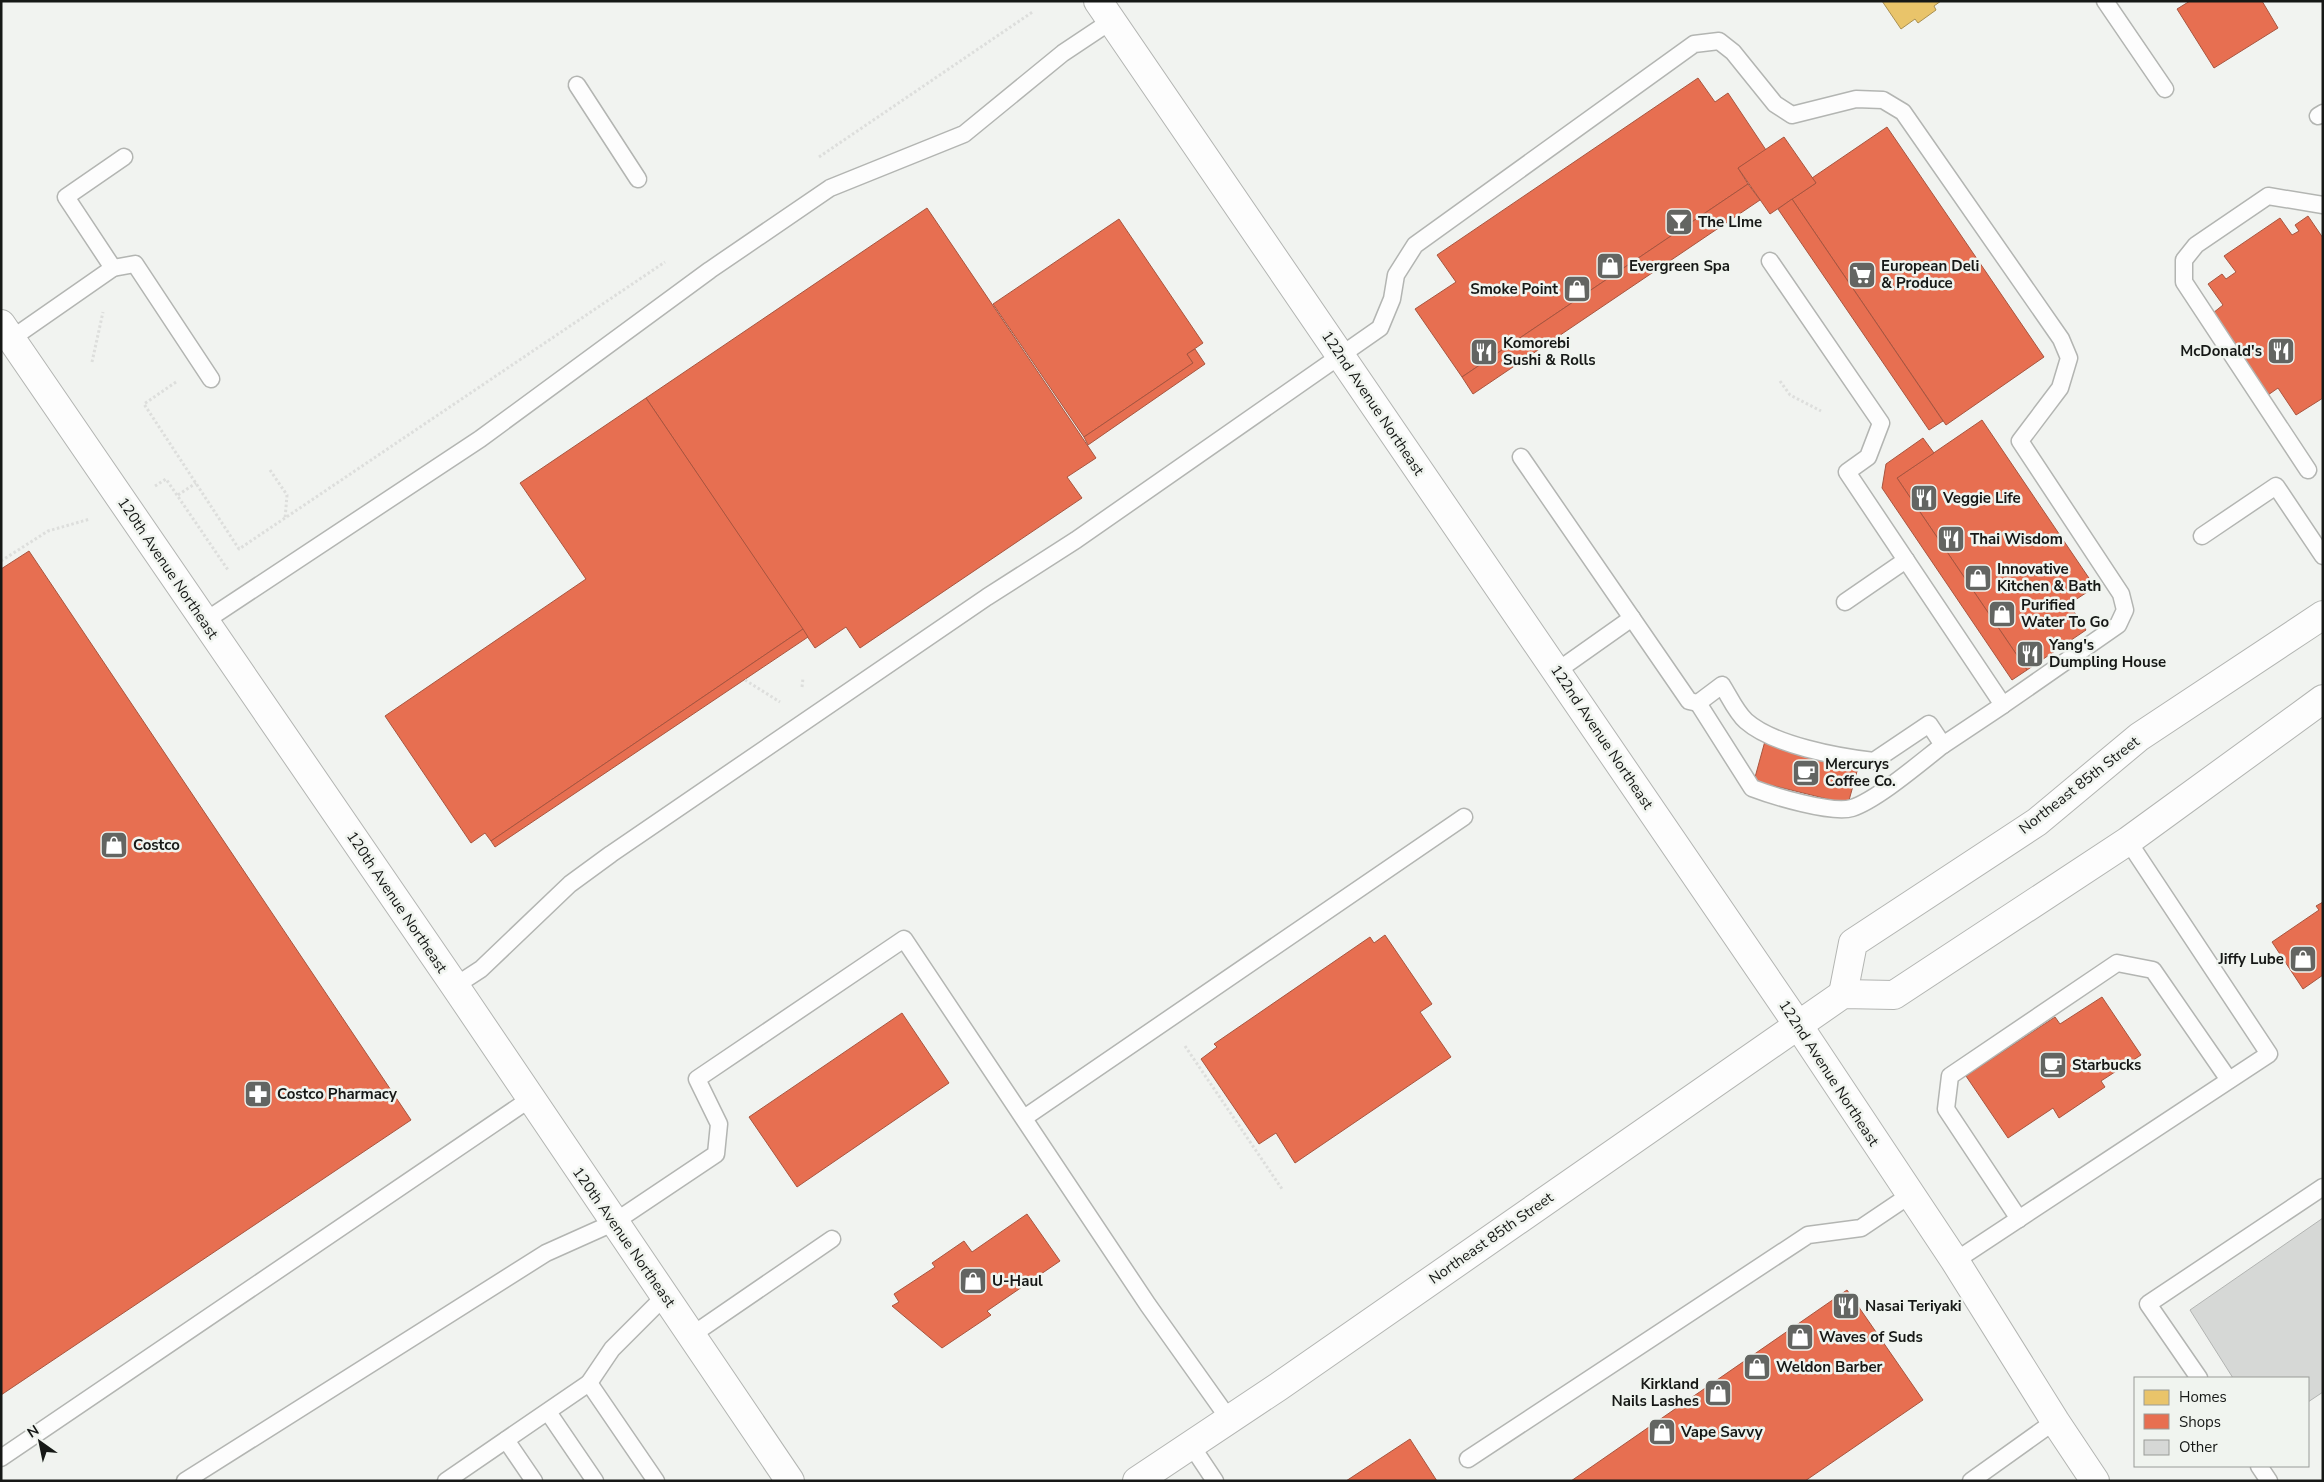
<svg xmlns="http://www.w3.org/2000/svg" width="2324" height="1482" viewBox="0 0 2324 1482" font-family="'Nunito Sans',sans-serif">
<rect width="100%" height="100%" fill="#f1f3f0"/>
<path fill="#e9c46a" stroke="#aa9051" d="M 1882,1 L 1941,1 L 1934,6 L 1936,10 L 1918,23 L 1915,19 L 1901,29 Z"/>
<g fill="#e76f51" stroke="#a8553f">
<path d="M 2190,1 L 2262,1 L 2278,28 L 2214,68 L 2177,9 Z"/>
<path d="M 1698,78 L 1715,102 L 1728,93 L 1766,150 L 1738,168 L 1748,184 L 1462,377 L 1415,309 L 1456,282 L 1437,255 Z"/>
<path d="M 1887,127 L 2044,357 L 1946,425 L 1792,199 L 1816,183 L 1812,178 Z"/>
<path d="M 1784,137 L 1816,183 L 1770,214 L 1738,168 Z"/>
<path d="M 1748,184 L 1760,200 L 1473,394 L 1462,377 Z"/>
<path d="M 1792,199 L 1943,421 L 1929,430 L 1778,209 Z"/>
<path d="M 927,208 L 1096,458 L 1067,477 L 1082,498 L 860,648 L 846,627 L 815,648 L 646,398 Z"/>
<path d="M 2308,216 L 2323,238 L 2323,398 L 2296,415 L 2278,388 L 2268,395 L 2213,313 L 2223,305 L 2208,284 L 2222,274 L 2226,279 L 2236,272 L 2224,256 L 2280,218 L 2292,235 L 2299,231 L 2295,225 Z"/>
<path d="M 1119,219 L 1203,343 L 1187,354 L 1193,363 L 1084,437 L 993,304 Z"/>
<path d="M 1195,349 L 1205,364 L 1088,445 L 1084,437 L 1193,363 L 1187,354 Z"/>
<path d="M 646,398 L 803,629 L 491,841 L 485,833 L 471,843 L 385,716 L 586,579 L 520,483 Z"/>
<path d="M 1982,420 L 2095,587 L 2069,604 L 2086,630 L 2027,670 L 1897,478 Z"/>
<path d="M 1923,438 L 1934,453 L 1897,478 L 2027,670 L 2012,680 L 1882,488 L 1886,464 Z"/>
<path d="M 29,551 L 411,1120 L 1,1395 L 1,569 Z"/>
<path d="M 803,629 L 808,637 L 495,847 L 491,841 Z"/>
<path d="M 1765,741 L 1859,764 L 1848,804 L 1754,781 Z"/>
<path d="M 2323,902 L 2323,975 L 2303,989 L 2272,942 L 2319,910 L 2316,906 Z"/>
<path d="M 1385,935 L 1432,1004 L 1420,1012 L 1451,1057 L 1295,1163 L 1276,1133 L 1259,1144 L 1201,1059 L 1217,1047 L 1214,1044 L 1370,937 L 1374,943 Z"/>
<path d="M 2102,997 L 2141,1055 L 2101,1081 L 2105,1087 L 2059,1118 L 2053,1108 L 2008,1138 L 1966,1076 L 2055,1017 L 2060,1024 Z"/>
<path d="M 902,1013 L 949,1083 L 797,1187 L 749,1117 Z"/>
<path d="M 1027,1214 L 1060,1261 L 987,1311 L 991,1315 L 942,1348 L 892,1306 L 899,1302 L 894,1294 L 935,1267 L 932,1263 L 964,1241 L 972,1252 Z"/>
<path d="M 1847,1290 L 1923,1400 L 1805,1481 L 1571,1481 Z"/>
<path d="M 1410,1439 L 1437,1481 L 1346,1481 Z"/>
</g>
<path fill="#d6d8d6" stroke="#b2b4b2" d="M 2323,1218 L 2323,1392 L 2308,1402 L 2308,1378 L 2233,1378 L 2190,1310 Z"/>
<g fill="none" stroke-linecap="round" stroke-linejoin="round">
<g stroke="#b3b5b2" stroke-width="19">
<g id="service">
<path d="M 2105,1 L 2165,89"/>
<path d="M 577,85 L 638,179"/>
<path d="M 2318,116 L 2323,113"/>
<path d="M 113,268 L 66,197 L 124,157"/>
<path d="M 11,339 L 113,268 L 135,264 L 211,379"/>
<path d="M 1521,457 L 1689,701 L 1698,703 L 1722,685 C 1729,696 1736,712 1746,721 C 1773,745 1838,757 1874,761 L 1929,724 L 1943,745 L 2003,705 L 1847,472 L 1868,457 L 1881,423 L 1770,261"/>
<path d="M 2308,470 L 2184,282 L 2184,260 L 2196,245 L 2268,196 L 2323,205"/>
<path d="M 2202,536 L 2276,486 L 2323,556"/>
<path d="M 1845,602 L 1906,560"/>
<path d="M 205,621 L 480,439 L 710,270 L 830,188 L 964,134 L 1063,53 L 1111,21"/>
<path d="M 1557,671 L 1632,618"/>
<path d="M 1698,703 L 1752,788 C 1773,796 1832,814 1852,808 C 1877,800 1921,762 1943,745"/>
<path d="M 455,986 L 481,969 L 570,884 L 611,854 L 987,597 L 1076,540 L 1380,328 L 1392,299 L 1396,275 L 1415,245 L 1694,44 L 1719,41 L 1733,52 L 1775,104 L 1792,115 L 1856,99 L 1883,100 L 1903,112 L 2061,339 L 2069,358 L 2060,388 L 2020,441 L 2121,594 L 2125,610 L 2118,625 L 2003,705"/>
<path d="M 1024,1118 L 1464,817"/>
<path d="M 2019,1219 L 1946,1109 L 1950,1076 L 2117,963 L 2153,970 L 2229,1080"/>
<path d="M 1955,1261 L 2269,1054 L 2128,841"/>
<path d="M 692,1335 L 832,1239"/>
<path d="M 2199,1378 L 2148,1304 L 2323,1187"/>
<path d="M 589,1383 L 612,1349 L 665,1296"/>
<path d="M 548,1412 L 595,1481"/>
<path d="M 506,1440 L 534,1481"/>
<path d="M 1191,1445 L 1215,1481"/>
<path d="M 1,1458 L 530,1099"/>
<path d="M 1468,1459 L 1808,1235 L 1861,1228 L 1910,1195"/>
<path d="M 2259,1466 L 2269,1481"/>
<path d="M 185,1481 L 546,1253 L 613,1223 L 716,1154 L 719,1124 L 697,1079 L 904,939 L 1148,1305 L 1229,1419"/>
<path d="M 446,1481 L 589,1383 L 656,1481"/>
<path d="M 1971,1481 L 2055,1421"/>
</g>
</g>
<g stroke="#b3b5b2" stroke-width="30">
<g id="tertiary">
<path d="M 1098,1 L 1798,1025 L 1955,1261 L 2055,1421 L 2095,1481"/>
<path d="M 1,324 L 455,986 L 790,1481"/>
</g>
</g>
<g stroke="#b3b5b2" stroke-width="30">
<g id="primary">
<path d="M 1843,994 L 1853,943 L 2037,822 L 2139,737 L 2323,615"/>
<path d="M 1137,1481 L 1278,1387 L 1843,994 L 1894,995 L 2128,841 L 2323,699"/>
</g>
</g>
<g stroke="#dddedc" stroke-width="3" stroke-dasharray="2.5 2.5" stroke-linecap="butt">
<path d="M 819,157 L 1034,11"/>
<path d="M 92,362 L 103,312"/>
<path d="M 1780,381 L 1790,395 L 1821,411"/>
<path d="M 176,382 L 144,404 L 239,549 L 665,262"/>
<path d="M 270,470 L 287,495 L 285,519"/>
<path d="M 155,486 L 166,479 L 228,570"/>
<path d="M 178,495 L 196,483"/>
<path d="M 1,561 L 48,531 L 90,519"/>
<path d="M 745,680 L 780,702"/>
<path d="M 802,687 L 803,678"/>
<path d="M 1185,1046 L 1282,1189"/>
</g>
<use href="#service" stroke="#fdfdfd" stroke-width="16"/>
<use href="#tertiary" stroke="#fdfdfd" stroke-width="28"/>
<use href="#primary" stroke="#fdfdfd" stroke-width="28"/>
</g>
<defs>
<g id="bar-square" transform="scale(1.4375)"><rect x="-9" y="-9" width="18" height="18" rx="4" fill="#636562" stroke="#f0f4ef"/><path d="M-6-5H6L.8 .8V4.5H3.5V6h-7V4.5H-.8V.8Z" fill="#fff"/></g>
<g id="shop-square" transform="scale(1.4375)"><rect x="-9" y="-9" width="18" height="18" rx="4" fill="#636562" stroke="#f0f4ef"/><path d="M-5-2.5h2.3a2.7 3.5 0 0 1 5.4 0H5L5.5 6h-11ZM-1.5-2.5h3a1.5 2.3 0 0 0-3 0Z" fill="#fff"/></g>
<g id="supermarket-square" transform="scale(1.4375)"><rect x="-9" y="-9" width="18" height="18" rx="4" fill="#636562" stroke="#f0f4ef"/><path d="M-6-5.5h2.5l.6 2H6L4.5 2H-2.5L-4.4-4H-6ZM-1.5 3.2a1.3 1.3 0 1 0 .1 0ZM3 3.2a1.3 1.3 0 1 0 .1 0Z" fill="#fff"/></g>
<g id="restaurant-square" transform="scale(1.4375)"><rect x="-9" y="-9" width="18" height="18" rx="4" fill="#636562" stroke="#f0f4ef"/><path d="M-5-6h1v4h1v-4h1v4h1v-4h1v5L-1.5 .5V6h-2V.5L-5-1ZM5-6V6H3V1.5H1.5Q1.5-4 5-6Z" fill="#fff"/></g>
<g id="cafe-square" transform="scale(1.4375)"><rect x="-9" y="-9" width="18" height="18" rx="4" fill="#636562" stroke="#f0f4ef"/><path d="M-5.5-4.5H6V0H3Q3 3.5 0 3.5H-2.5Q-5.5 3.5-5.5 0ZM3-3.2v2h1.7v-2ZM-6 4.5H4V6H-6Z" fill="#fff"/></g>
<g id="pharmacy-square" transform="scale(1.4375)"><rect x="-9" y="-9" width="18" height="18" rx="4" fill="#636562" stroke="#f0f4ef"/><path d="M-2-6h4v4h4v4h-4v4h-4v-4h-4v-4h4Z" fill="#fff"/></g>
</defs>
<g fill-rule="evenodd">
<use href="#bar-square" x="1679" y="222"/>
<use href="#shop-square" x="1610" y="266"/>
<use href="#supermarket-square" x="1862" y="275"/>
<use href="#shop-square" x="1577" y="289"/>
<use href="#restaurant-square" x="2281" y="351"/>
<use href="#restaurant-square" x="1484" y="352"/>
<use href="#restaurant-square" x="1924" y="498"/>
<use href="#restaurant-square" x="1951" y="539"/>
<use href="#shop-square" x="1978" y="578"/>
<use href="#shop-square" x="2002" y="614"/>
<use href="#restaurant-square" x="2030" y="654"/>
<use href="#cafe-square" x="1806" y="773"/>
<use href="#shop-square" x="114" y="845"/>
<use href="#shop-square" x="2303" y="959"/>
<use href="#cafe-square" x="2053" y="1065"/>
<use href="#pharmacy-square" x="258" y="1094"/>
<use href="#shop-square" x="973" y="1281"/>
<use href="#restaurant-square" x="1846" y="1306"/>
<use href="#shop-square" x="1800" y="1337"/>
<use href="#shop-square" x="1757" y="1367"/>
<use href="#shop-square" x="1718" y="1393"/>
<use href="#shop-square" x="1662" y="1432"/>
</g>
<g text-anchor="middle" stroke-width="5" stroke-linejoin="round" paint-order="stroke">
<g font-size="15" font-weight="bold" fill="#161816" stroke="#f0f4ef" text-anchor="start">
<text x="1698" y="227">The LIme</text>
<text x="1629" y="271">Evergreen Spa</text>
<text x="1881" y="271">European Deli<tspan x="1881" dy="17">&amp; Produce</tspan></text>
<text x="1558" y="294" text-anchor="end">Smoke Point</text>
<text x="1503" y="348">Komorebi<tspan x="1503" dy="17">Sushi &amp; Rolls</tspan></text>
<text x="2262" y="356" text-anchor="end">McDonald's</text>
<text x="1943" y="503">Veggie Life</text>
<text x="1970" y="544">Thai Wisdom</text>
<text x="1997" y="574">Innovative<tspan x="1997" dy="17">Kitchen &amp; Bath</tspan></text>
<text x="2021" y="610">Purified<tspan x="2021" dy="17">Water To Go</tspan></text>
<text x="2049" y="650">Yang's<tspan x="2049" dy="17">Dumpling House</tspan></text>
<text x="1825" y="769">Mercurys<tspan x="1825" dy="17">Coffee Co.</tspan></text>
<text x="133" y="850">Costco</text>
<text x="2284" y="964" text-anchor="end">Jiffy Lube</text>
<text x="2072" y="1070">Starbucks</text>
<text x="277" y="1099">Costco Pharmacy</text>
<text x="992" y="1286">U-Haul</text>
<text x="1865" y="1311">Nasai Teriyaki</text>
<text x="1819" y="1342">Waves of Suds</text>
<text x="1776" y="1372">Weldon Barber</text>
<text x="1699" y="1389" text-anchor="end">Kirkland<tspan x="1699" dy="17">Nails Lashes</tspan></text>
<text x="1681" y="1437">Vape Savvy</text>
</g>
<g font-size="15" fill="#161816" stroke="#f0f4ef">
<text transform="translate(1373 403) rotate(56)" y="5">122nd Avenue Northeast</text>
<text transform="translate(168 568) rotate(56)" y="5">120th Avenue Northeast</text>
<text transform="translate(1602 737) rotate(56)" y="5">122nd Avenue Northeast</text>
<text transform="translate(2079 785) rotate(-38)" y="5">Northeast 85th Street</text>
<text transform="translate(397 902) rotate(56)" y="5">120th Avenue Northeast</text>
<text transform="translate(1829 1073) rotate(57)" y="5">122nd Avenue Northeast</text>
<text transform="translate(624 1237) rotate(55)" y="5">120th Avenue Northeast</text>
<text transform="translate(1491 1238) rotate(-35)" y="5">Northeast 85th Street</text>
</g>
</g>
<rect width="2324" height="1482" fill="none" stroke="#161816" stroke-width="5"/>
<rect x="2134" y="1377" width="175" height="90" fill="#f0f4ef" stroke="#999c98"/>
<rect x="2144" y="1390" width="25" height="15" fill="#e9c46a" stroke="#999c98"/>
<text x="2179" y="1402" font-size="15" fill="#161816">Homes</text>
<rect x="2144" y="1414" width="25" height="15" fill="#e76f51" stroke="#999c98"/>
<text x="2179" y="1427" font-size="15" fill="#161816">Shops</text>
<rect x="2144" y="1440" width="25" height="15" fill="#d6d8d6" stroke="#999c98"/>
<text x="2179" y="1452" font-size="15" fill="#161816">Other</text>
<g transform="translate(40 1442) rotate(327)" stroke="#f0f4ef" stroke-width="4" paint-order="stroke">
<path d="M0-4L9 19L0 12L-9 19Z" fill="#161816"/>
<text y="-8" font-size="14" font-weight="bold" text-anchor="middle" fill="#161816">N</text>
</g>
</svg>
